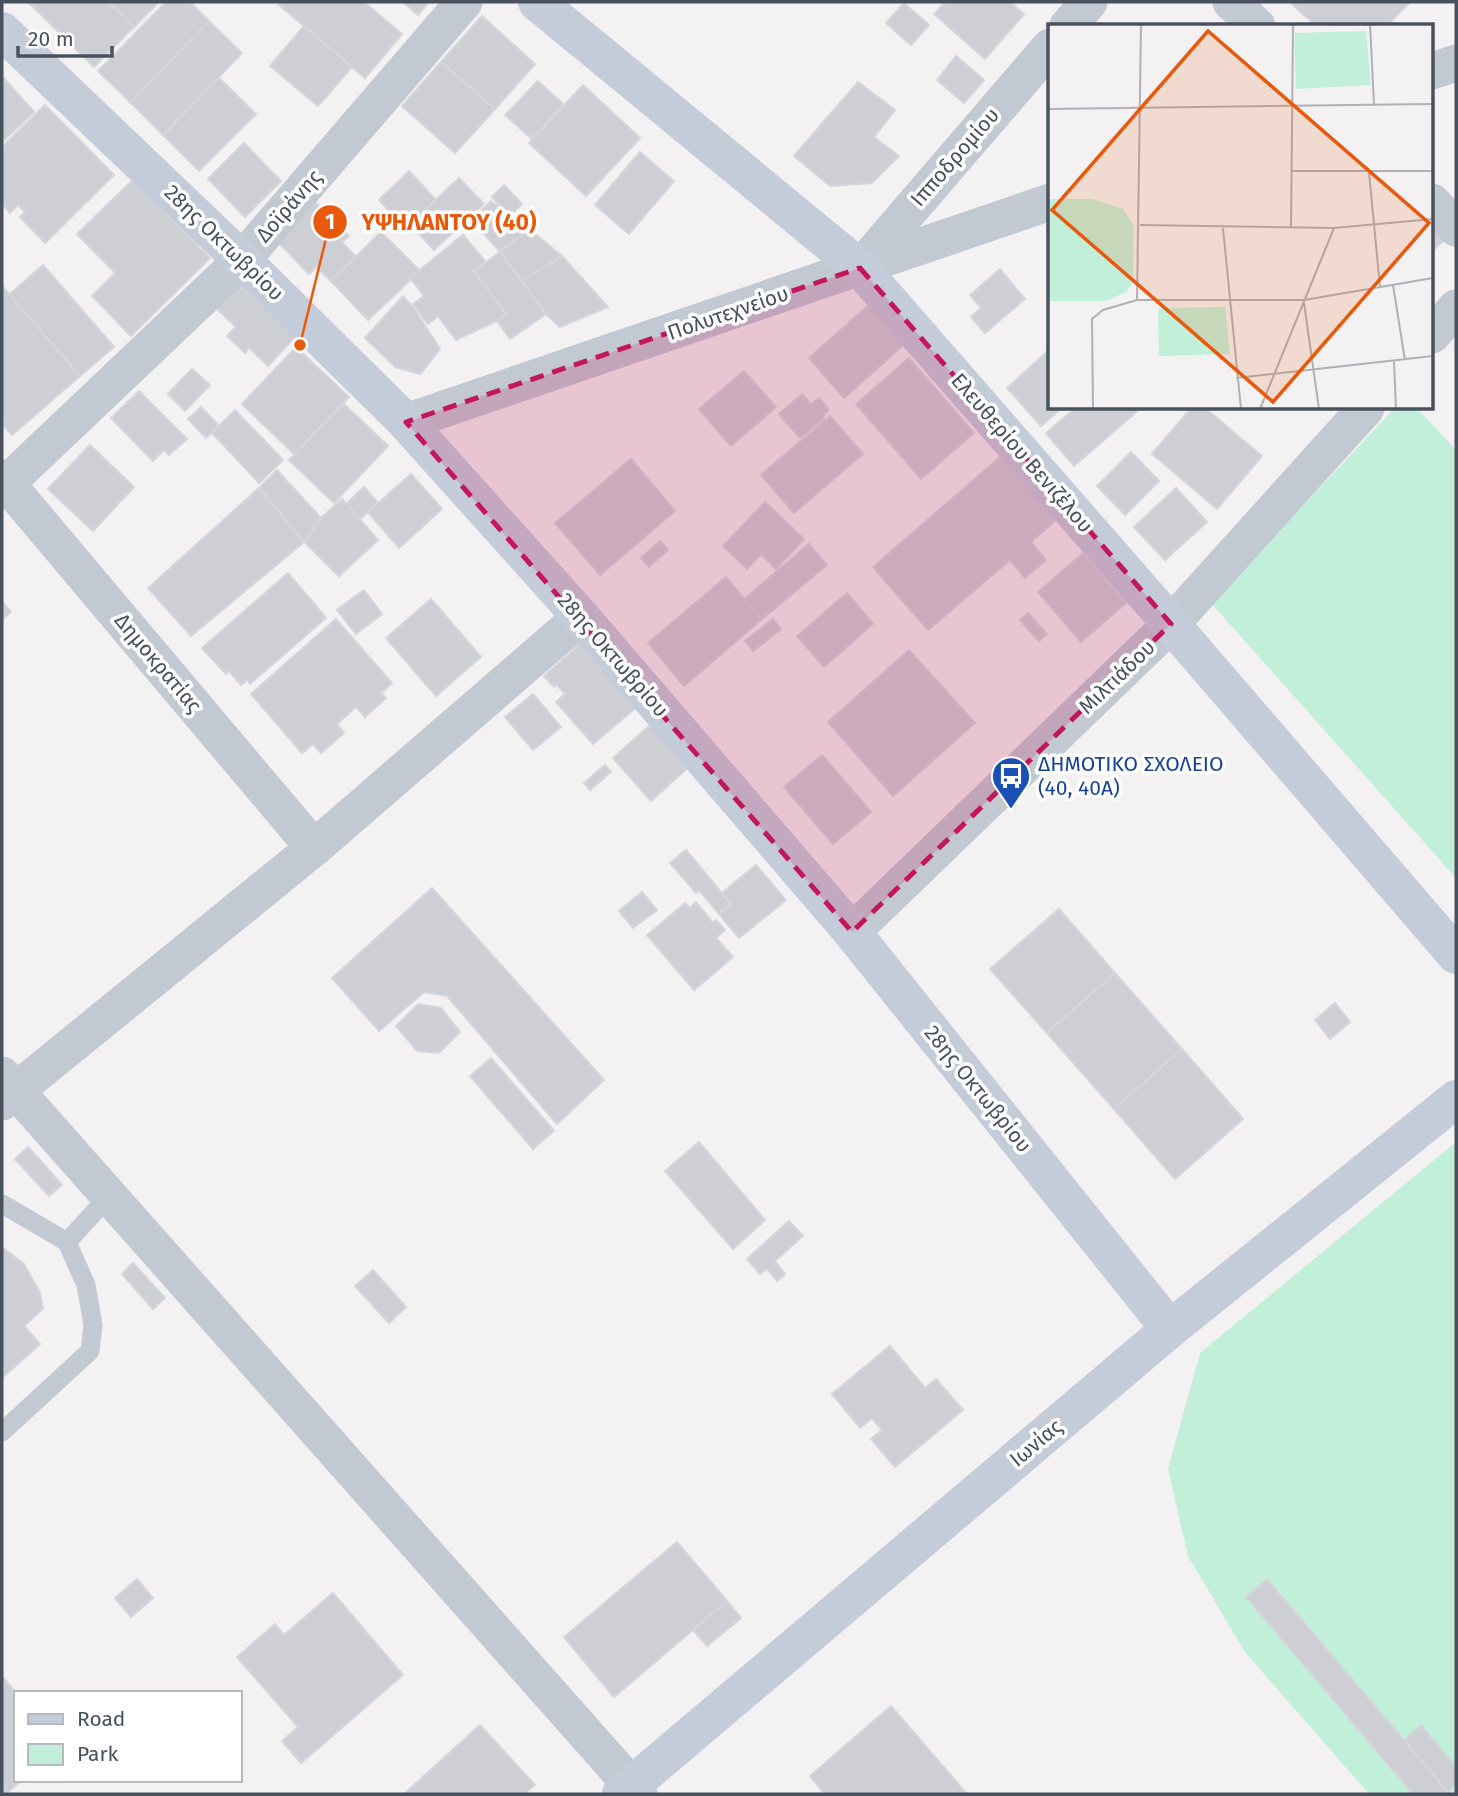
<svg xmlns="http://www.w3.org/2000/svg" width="1458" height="1796" viewBox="0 0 1458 1796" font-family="'Fira Sans',sans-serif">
<rect width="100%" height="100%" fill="#f3f1f1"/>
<g fill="#c1efd9">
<path d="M 1395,408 L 1417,408 L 1456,450 L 1456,878 L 1211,603 Z"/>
<path d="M 1456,1142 L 1456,1794 L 1369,1794 L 1245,1652 L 1188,1556 L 1168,1469 L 1200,1353 Z"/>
</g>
<g fill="#cecfd5" stroke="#d5d6dc" stroke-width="2">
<path d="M 28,2 L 108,2 L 134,27 L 94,67 Z"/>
<path d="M 108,2 L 159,2 L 134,27 Z"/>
<path d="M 166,2 L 190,2 L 209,21 L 130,102 L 98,71 Z"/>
<path d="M 282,2 L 364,2 L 402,34 L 365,78 L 279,5 Z"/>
<path d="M 403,2 L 429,2 L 418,15 Z"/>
<path d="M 945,2 L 1010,2 L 1024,14 L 985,59 L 934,14 Z"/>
<path d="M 1292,2 L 1410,2 L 1387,26 L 1316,26 L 1291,3 Z"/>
<path d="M 904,3 L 929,25 L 911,45 L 886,23 Z"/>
<path d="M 482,16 L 535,64 L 495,109 L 441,62 Z"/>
<path d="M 209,21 L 242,53 L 163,135 L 130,102 Z"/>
<path d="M 304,26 L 352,67 L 318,106 L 270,66 Z"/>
<path d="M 956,56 L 984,80 L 964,103 L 937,80 Z"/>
<path d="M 441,62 L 495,109 L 455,153 L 402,106 Z"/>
<path d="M 2,76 L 34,112 L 2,142 Z"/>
<path d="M 219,78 L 256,114 L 199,171 L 163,135 Z"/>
<path d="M 538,81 L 564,105 L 532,139 L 505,115 Z"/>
<path d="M 858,82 L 895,110 L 874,137 L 899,156 L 872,183 L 830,186 L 794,156 Z"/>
<path d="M 583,85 L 640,138 L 586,196 L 529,143 Z"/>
<path d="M 45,105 L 114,175 L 45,243 L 20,217 L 25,212 L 18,205 L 10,213 L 2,204 L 2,147 Z"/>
<path d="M 244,143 L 281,181 L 245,217 L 208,179 Z"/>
<path d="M 640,152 L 674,181 L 629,234 L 595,205 Z"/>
<path d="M 409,171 L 436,200 L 406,228 L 379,200 Z"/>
<path d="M 459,178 L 484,204 L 434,250 L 410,224 Z"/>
<path d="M 133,180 L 210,258 L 131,336 L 92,296 L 115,273 L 77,234 Z"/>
<path d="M 504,185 L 522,204 L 510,216 L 492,197 Z"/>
<path d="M 491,201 L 529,229 L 500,252 L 472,220 Z"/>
<path d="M 316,203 L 349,236 L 342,242 L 356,257 L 331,281 L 316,267 L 309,274 L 277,241 Z"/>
<path d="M 1432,221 L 1447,238 L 1432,251 Z"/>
<path d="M 529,229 L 562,256 L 522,281 L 500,252 Z"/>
<path d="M 381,232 L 420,271 L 368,320 L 331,281 Z"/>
<path d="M 463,235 L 486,262 L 474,271 L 506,314 L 497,321 L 456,340 L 438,316 L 428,324 L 413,304 L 424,296 L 410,278 Z"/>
<path d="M 500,252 L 546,314 L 510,339 L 497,321 L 506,314 L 474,271 Z"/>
<path d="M 562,256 L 608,307 L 560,327 L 546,314 L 522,281 Z"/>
<path d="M 43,265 L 114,347 L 80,376 L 9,295 Z"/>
<path d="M 1000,269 L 1025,299 L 985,333 L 971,317 L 981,308 L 970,295 Z"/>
<path d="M 239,284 L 295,337 L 268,366 L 249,348 L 245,353 L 227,336 L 236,327 L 216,308 Z"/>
<path d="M 2,286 L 80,376 L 12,435 L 2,424 L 3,419 L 2,418 Z"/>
<path d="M 403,296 L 415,310 L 440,349 L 420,374 L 395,367 L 365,338 Z"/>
<path d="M 872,302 L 907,342 L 844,398 L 809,358 Z"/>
<path d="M 296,347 L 349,397 L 295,455 L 242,404 Z"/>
<path d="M 1050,349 L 1050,408 L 1062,408 L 1041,426 L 1007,388 Z"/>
<path d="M 909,358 L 974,433 L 921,479 L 856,404 Z"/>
<path d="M 192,369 L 210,385 L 185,411 L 168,394 Z"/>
<path d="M 744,371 L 776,407 L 731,446 L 699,409 Z"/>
<path d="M 139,391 L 187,439 L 169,455 L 164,450 L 153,461 L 111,418 Z"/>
<path d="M 802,394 L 811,404 L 819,398 L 829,410 L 823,416 L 824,418 L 800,438 L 779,414 Z"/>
<path d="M 343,403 L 388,446 L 334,503 L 289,460 Z"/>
<path d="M 201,407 L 219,426 L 206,438 L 188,419 Z"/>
<path d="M 1075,408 L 1141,408 L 1074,466 L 1046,433 Z"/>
<path d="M 1191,408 L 1205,408 L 1262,456 L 1217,509 L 1152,454 Z"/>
<path d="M 235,410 L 283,460 L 259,483 L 212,433 Z"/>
<path d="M 830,416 L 863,454 L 794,513 L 761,475 Z"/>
<path d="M 90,445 L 134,487 L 93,531 L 48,489 Z"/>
<path d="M 1007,451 L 1062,515 L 1031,542 L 1046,560 L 1025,578 L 1010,560 L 928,630 L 873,567 Z"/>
<path d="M 1131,452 L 1159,481 L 1125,515 L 1097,486 Z"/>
<path d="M 631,459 L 675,511 L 600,575 L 555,523 Z"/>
<path d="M 277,470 L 321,518 L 304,542 L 259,488 Z"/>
<path d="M 411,474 L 442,509 L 399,548 L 368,512 Z"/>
<path d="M 364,487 L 378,503 L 360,519 L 346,504 Z"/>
<path d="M 259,488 L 304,542 L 191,636 L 148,588 Z"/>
<path d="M 1176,488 L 1207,522 L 1165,560 L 1134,527 Z"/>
<path d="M 342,499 L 378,540 L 339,576 L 304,542 L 321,518 Z"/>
<path d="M 765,502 L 804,539 L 776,569 L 761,554 L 747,569 L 723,546 Z"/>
<path d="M 660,541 L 668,550 L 649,567 L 641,558 Z"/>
<path d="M 809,544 L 827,565 L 761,620 L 744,599 Z"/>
<path d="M 1083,553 L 1126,603 L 1081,642 L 1038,592 Z"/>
<path d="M 288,573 L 326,618 L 250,684 L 247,680 L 241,685 L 229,671 L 226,674 L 202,648 Z"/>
<path d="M 726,577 L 761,620 L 684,686 L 648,643 Z"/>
<path d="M 364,590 L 382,614 L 356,634 L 337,610 Z"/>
<path d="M 847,593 L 873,624 L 824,667 L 797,636 Z"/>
<path d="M 431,599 L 481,657 L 436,696 L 386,638 Z"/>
<path d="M 2,601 L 11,612 L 2,620 Z"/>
<path d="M 1028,613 L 1047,634 L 1039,641 L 1020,620 Z"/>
<path d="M 336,619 L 392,683 L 381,693 L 386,698 L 365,717 L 356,707 L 337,724 L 344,733 L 321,753 L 313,744 L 302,753 L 251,694 Z"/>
<path d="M 773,619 L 781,629 L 753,651 L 745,641 Z"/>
<path d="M 581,643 L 637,707 L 593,744 L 556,702 L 565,694 L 557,685 L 554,687 L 544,676 Z"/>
<path d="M 909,650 L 975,723 L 893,796 L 828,722 Z"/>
<path d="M 533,694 L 561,727 L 533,750 L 505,717 Z"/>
<path d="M 656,720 L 694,762 L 651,801 L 613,758 Z"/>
<path d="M 822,755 L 871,812 L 833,844 L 784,787 Z"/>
<path d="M 605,765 L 611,772 L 590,790 L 584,783 Z"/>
<path d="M 686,850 L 731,904 L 719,914 L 699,890 L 696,893 L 670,863 Z"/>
<path d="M 756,865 L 786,900 L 739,938 L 719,914 L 731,904 L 722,893 Z"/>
<path d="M 432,888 L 604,1080 L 557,1124 L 447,996 L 424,992 L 379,1031 L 332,978 Z"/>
<path d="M 642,892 L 657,910 L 633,928 L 619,911 Z"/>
<path d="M 696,902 L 713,923 L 716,920 L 725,930 L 716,938 L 733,957 L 694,990 L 647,935 L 685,903 L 690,908 Z"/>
<path d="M 1059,909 L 1115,973 L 1047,1033 L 990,969 Z"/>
<path d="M 1115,973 L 1182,1049 L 1114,1109 L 1047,1033 Z"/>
<path d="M 1335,1003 L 1350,1022 L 1330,1039 L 1315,1020 Z"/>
<path d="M 418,1004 L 441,1008 L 460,1032 L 439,1053 L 417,1051 L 396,1026 Z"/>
<path d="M 1182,1049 L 1243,1119 L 1175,1179 L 1114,1109 Z"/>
<path d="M 491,1058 L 554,1131 L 533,1149 L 470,1076 Z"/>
<path d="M 699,1142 L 765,1220 L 733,1249 L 665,1171 Z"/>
<path d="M 28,1147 L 62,1185 L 49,1196 L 15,1159 Z"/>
<path d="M 789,1221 L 803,1236 L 775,1261 L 785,1274 L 777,1281 L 767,1269 L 760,1274 L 747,1259 Z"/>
<path d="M 2,1247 L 24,1264 L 40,1293 L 43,1309 L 24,1326 L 40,1344 L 2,1378 Z"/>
<path d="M 133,1263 L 165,1298 L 153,1309 L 122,1274 Z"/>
<path d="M 373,1270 L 406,1307 L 389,1323 L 355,1286 Z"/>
<path d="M 890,1346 L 925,1388 L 936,1379 L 963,1410 L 895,1467 L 871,1439 L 882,1430 L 872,1418 L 860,1428 L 832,1394 Z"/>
<path d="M 677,1542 L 727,1601 L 614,1697 L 564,1637 Z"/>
<path d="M 137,1579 L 153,1598 L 131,1617 L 115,1598 Z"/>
<path d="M 1267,1579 L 1404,1740 L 1451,1794 L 1413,1794 L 1246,1597 Z"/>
<path d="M 333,1593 L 403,1675 L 301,1763 L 282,1741 L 298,1727 L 237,1657 L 275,1624 L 284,1635 Z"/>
<path d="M 727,1601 L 741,1618 L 707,1646 L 693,1630 Z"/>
<path d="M 2,1676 L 16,1693 L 16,1780 L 22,1780 L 6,1794 L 2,1794 Z"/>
<path d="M 891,1706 L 967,1794 L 825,1794 L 810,1776 Z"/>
<path d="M 480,1725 L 535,1785 L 524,1794 L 404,1794 Z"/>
<path d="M 1421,1725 L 1456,1767 L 1456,1785 L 1448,1792 L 1404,1740 Z"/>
</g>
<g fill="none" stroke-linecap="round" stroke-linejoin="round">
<g stroke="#c2c9d2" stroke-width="19">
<path d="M 2,1204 L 67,1242 L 86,1285 L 93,1325 L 90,1351 L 2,1432"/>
<path d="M 67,1242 L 109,1196"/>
</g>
<g stroke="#c2c9d2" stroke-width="37">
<path d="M 1231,2 L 1257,26"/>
<path d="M 1068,26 L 1089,2"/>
<path d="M 1432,71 L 1456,63"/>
<path d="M 1432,202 L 1456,228"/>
<path d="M 861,267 L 1050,47"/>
<path d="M 1432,335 L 1456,308"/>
<path d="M 406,422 L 1050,202"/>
<path d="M 2,478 L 314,848"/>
<path d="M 7,483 L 242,260 L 464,2"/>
<path d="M 852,932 L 1171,624 L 1366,408"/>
<path d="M 2,1075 L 639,1794"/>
<path d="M 2,1102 L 314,848 L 581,617"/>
</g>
<g stroke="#c4ccd9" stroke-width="38">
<path d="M 537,2 L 860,268 L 1171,624 L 1456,955"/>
<path d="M 2,31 L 242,260 L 406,422 L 581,617 L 852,932 L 1170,1329"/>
<path d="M 621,1794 L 1170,1329 L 1456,1099"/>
</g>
</g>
<path fill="#c2185b" fill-opacity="0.2" stroke="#c2185b" stroke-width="5" stroke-dasharray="14 9" stroke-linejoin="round" d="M 860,268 L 1171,624 L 852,932 L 406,422 Z"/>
<defs>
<g id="bus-pin" transform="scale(2.0125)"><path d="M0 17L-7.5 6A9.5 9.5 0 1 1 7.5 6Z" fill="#1a4fb4" stroke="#fff"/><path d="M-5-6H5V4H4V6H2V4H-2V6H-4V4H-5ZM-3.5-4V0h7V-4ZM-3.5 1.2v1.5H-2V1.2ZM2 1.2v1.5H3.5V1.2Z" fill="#fff"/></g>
</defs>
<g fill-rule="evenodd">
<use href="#bus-pin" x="1011" y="776"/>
</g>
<g text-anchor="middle" stroke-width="7" stroke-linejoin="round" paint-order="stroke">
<g font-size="21" fill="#49515e" stroke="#fff">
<text transform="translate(955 157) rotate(-49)" y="7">Ιπποδρομίου</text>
<text transform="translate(289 206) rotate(-49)" y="7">Δοϊράνης</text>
<text transform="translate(224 243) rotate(44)" y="7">28ης Οκτωβρίου</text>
<text transform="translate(728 313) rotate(-19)" y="7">Πολυτεχνείου</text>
<text transform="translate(1022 453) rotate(49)" y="7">Ελευθερίου Βενιζέλου</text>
<text transform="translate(613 655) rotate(49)" y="7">28ης Οκτωβρίου</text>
<text transform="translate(158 663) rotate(50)" y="7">Δημοκρατίας</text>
<text transform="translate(1117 677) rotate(-44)" y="7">Μιλτιάδου</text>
<text transform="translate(978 1089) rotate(51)" y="7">28ης Οκτωβρίου</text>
<text transform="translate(1036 1443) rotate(-40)" y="7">Ιωνίας</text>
</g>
<g font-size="21" fill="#164399" stroke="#fff" text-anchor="start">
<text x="1038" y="771">ΔΗΜΟΤΙΚΟ ΣΧΟΛΕΙΟ<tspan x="1038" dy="24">(40, 40Α)</tspan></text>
</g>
</g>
<g transform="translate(1048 24)">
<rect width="385" height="385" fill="#f3f1f1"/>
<path d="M 318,7 L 323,61 L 248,65 L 246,9 ZM 0,175 L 44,175 L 75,185 L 86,202 L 85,258 L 78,268 L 58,277 L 0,277 ZM 177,283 L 182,330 L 111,332 L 110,284 Z" fill="#c1efd9"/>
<path fill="none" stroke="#afb1b6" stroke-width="2" d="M 322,0 L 326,80M 0,85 L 385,80M 243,147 L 385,147M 321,148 L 332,263M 92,201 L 286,204 L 385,195M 175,204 L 193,385M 243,204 L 245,0M 345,261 L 357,336M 89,276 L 256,276 L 385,254M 256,279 L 271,385M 346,337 L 348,385M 188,354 L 385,332M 45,385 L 44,295 L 55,286 L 89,276 L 93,0M 212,385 L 286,204"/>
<path fill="#e8590c" fill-opacity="0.15" stroke="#e8590c" stroke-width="3.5" d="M 160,7 L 381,199 L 225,378 L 4,186 Z"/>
<rect width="385" height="385" fill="none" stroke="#49515e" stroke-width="3.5"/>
</g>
<path fill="none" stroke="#e8590c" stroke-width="2.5" d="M300 345L330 222"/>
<g fill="#e8590c" stroke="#fff" stroke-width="2.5">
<circle cx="300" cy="345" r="7"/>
<circle cx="330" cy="222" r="18"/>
</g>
<g font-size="21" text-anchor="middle" font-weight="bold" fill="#fff">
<text x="330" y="229">1</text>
</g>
<g font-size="23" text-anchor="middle" font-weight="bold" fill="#e8590c" stroke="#fff" stroke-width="7" stroke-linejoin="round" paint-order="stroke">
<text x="449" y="230">ΥΨΗΛΑΝΤΟΥ (40)</text>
</g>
<rect width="1458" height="1796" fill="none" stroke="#49515e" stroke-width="7"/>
<rect x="14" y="1691" width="228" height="91" fill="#ffffff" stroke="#b6b9bf" stroke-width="2"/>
<rect x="28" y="1714" width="35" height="10" fill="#c4ccd9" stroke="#b6b9bf" stroke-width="2"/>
<text x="77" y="1726" font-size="21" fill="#49515e">Road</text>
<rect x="28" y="1744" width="35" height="21" fill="#c1efd9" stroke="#b6b9bf" stroke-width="2"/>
<text x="77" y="1761" font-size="21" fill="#49515e">Park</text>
<path d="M18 46v10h94v-10" fill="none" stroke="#49515e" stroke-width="3.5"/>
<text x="28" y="46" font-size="21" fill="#49515e" stroke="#ffffff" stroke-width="5" paint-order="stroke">20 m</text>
</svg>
